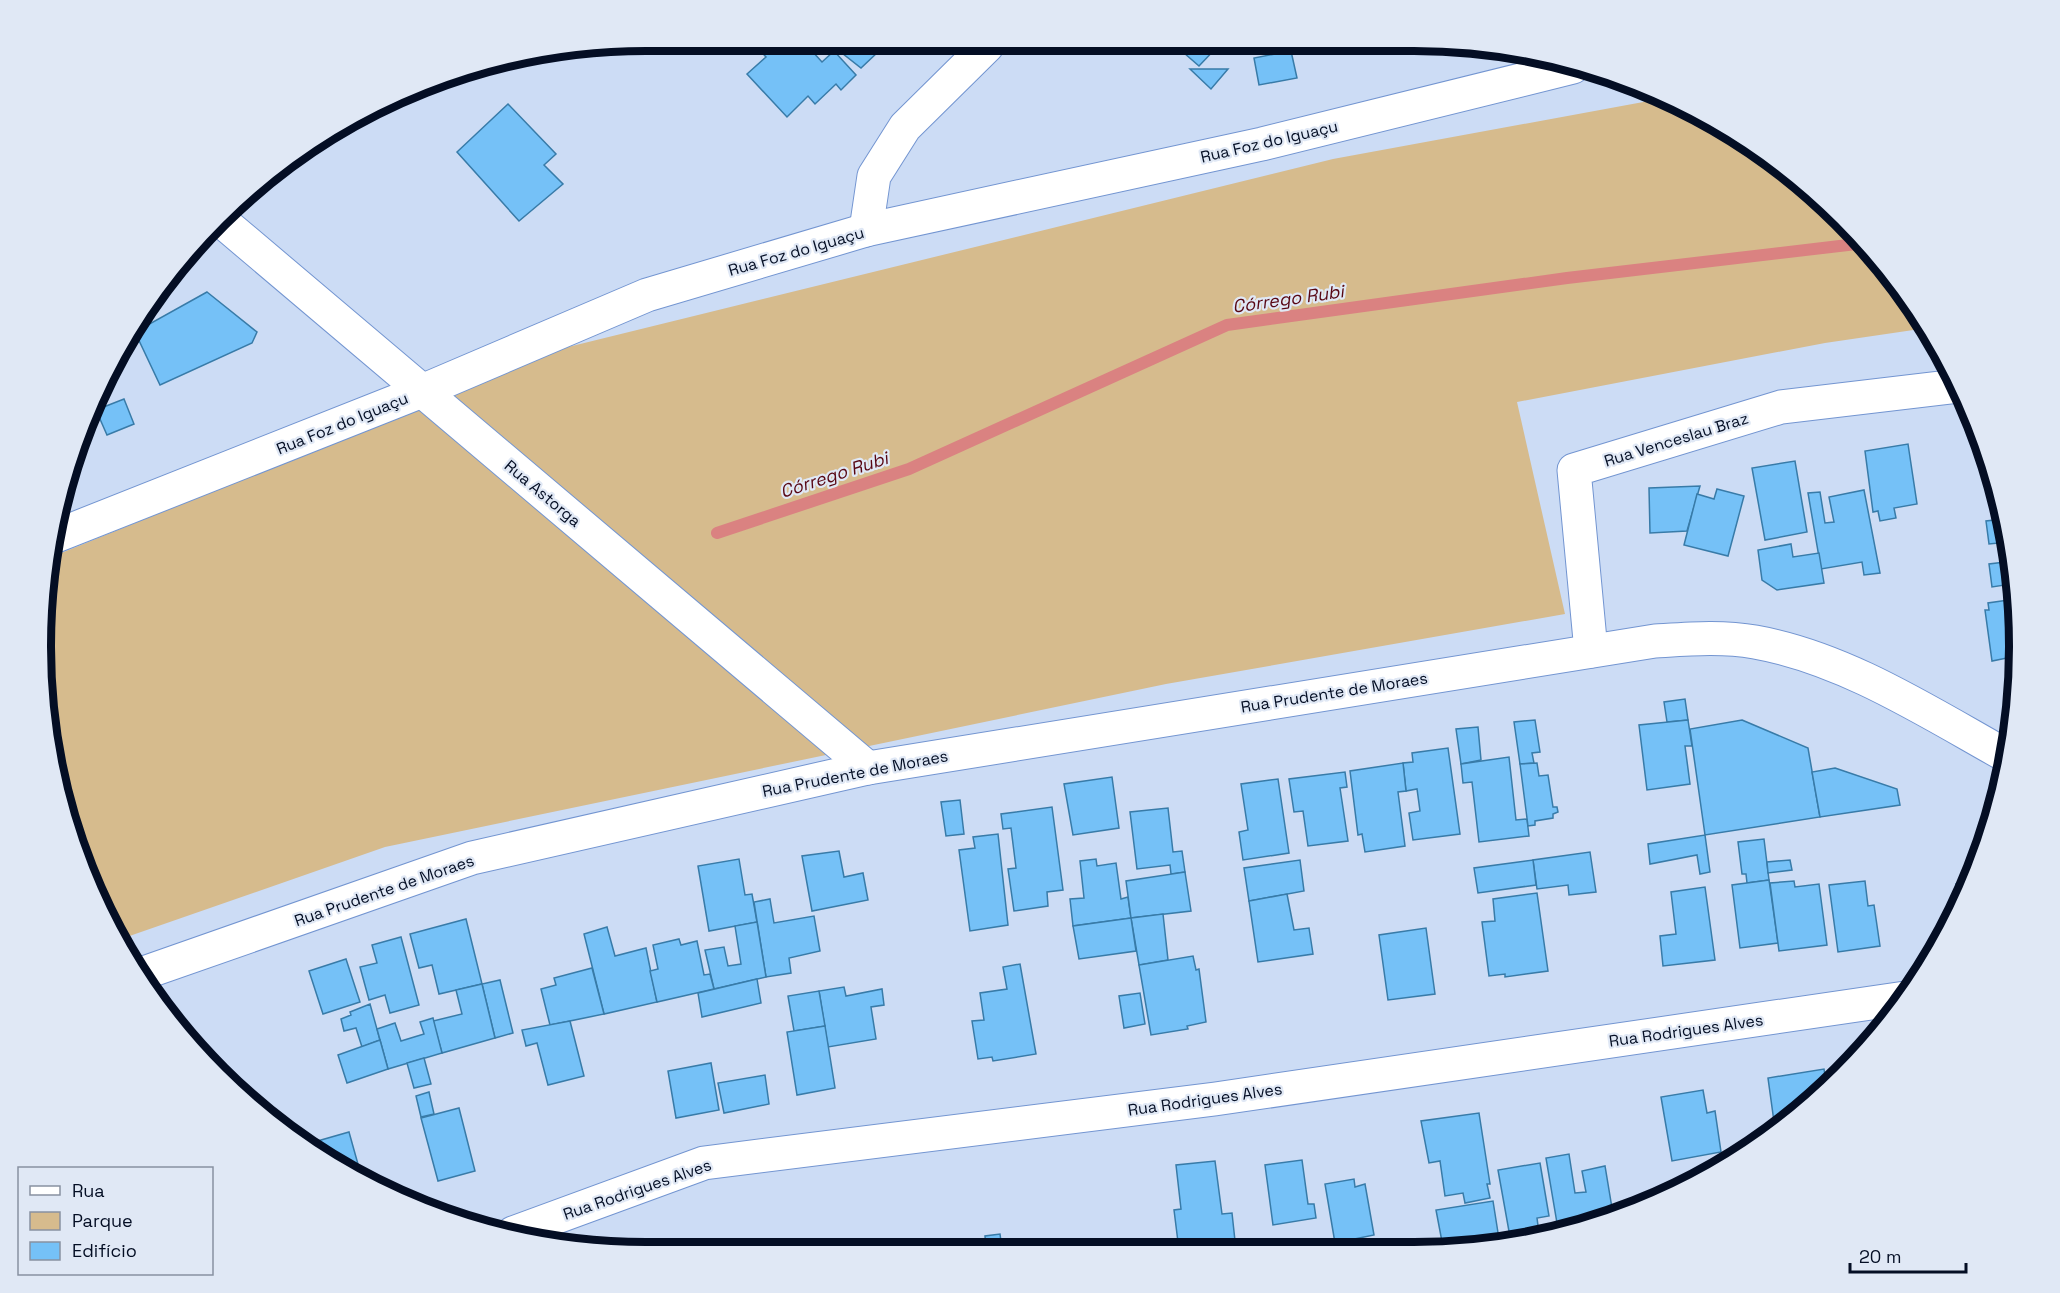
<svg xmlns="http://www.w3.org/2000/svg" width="2060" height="1293" viewBox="0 0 2060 1293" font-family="'Space Grotesk',sans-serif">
<rect width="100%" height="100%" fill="#ccdcf5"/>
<path fill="#d6bb8d" d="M 1665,98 L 1783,166 L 1869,247 L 1927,328 L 1825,343 L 1517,402 L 1565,614 L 1166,684 L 385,847 L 118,940 L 103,914 L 61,804 L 41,646 L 49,558 L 568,347 L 1333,159 Z"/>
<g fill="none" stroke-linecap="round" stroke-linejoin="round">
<path stroke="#da8281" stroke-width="12" d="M 717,533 L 909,469 L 1227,325 L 1567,278 L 1865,243"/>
</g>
<g fill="#75c1f7" stroke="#387ba8" stroke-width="1.5">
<path d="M 756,46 L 818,46 L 812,51 L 822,62 L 834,51 L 856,75 L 841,90 L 836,84 L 815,104 L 808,96 L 787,117 L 747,74 L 766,57 Z"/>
<path d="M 833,46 L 874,46 L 879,51 L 861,68 Z"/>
<path d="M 1176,46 L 1218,46 L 1199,66 Z"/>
<path d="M 1321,46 L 1363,46 L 1355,54 L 1326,49 Z"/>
<path d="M 1291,51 L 1297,78 L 1259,85 L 1254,58 Z"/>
<path d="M 1190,69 L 1228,69 L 1211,89 Z"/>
<path d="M 508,104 L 556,154 L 544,165 L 563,184 L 519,221 L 457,152 Z"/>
<path d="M 207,292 L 257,332 L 252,343 L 160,385 L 135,332 Z"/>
<path d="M 124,399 L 134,424 L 107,435 L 96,410 Z"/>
<path d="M 1980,436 L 1987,452 L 1993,477 L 1986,478 Z"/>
<path d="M 1908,444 L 1917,504 L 1894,508 L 1896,518 L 1880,521 L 1878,511 L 1873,512 L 1865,451 Z"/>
<path d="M 1795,461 L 1807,532 L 1765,540 L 1752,468 Z"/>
<path d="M 1700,486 L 1687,531 L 1650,533 L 1649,488 Z"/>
<path d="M 1717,489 L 1744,496 L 1728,556 L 1684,545 L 1697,494 L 1714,499 Z"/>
<path d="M 1864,490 L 1880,573 L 1864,575 L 1862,562 L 1821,569 L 1808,493 L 1820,492 L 1825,523 L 1834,522 L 1829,497 Z"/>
<path d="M 2003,519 L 2008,542 L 1989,544 L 1986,521 Z"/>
<path d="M 1791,544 L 1793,557 L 1819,553 L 1824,583 L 1777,590 L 1762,580 L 1758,550 Z"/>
<path d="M 2013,561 L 2015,594 L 2012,595 L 2011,584 L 1992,587 L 1989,564 Z"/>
<path d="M 2015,599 L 2017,656 L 1992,661 L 1985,610 L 1989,610 L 1988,603 Z"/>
<path d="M 1685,699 L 1688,720 L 1667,722 L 1664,702 Z"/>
<path d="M 1535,720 L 1540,752 L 1532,753 L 1534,763 L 1520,764 L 1514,722 Z"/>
<path d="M 1688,720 L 1692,746 L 1685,746 L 1690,784 L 1647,790 L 1639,725 Z"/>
<path d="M 1742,720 L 1808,748 L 1820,817 L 1705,835 L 1690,729 Z"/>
<path d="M 1478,727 L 1481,760 L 1461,764 L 1456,729 Z"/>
<path d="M 1448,748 L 1460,834 L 1413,840 L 1409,813 L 1420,811 L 1417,789 L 1406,791 L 1403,763 L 1413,762 L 1412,753 Z"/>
<path d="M 1509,757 L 1516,820 L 1527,819 L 1529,836 L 1479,842 L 1472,782 L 1463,783 L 1461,764 Z"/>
<path d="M 1403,763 L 1406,791 L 1398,792 L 1405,846 L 1365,852 L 1362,834 L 1358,835 L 1350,771 Z"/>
<path d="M 1537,763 L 1539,776 L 1548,775 L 1553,807 L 1557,807 L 1558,812 L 1553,814 L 1553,818 L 1535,821 L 1535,825 L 1528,826 L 1520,764 Z"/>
<path d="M 1835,768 L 1897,789 L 1900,805 L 1820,817 L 1812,772 Z"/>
<path d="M 1345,772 L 1347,787 L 1340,788 L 1348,841 L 1308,846 L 1303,811 L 1294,812 L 1289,779 Z"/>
<path d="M 1112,777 L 1119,828 L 1073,835 L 1064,784 Z"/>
<path d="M 1278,779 L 1289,853 L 1243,860 L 1239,832 L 1248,830 L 1241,784 Z"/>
<path d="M 960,800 L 964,834 L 946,836 L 941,802 Z"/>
<path d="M 1052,807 L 1063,890 L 1047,892 L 1048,906 L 1014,911 L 1008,869 L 1016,868 L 1011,828 L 1003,829 L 1001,814 Z"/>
<path d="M 1168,808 L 1173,852 L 1182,851 L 1185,872 L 1171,874 L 1170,865 L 1137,869 L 1130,812 Z"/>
<path d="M 998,834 L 1008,925 L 970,931 L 959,850 L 975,848 L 973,837 Z"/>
<path d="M 1705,835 L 1710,872 L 1700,874 L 1697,855 L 1650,864 L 1648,844 Z"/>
<path d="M 1764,839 L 1769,880 L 1747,883 L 1746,874 L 1742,874 L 1738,842 Z"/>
<path d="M 839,851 L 844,877 L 863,873 L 868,900 L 812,911 L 802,856 Z"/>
<path d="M 1590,852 L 1596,892 L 1569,895 L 1568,885 L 1537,889 L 1533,860 Z"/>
<path d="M 739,859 L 745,895 L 752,894 L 757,922 L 709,931 L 698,866 Z"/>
<path d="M 1096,859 L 1097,866 L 1116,863 L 1121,899 L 1128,897 L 1131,918 L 1073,926 L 1070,899 L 1084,898 L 1080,861 Z"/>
<path d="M 1300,860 L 1304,891 L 1249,901 L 1244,868 Z"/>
<path d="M 1533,860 L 1536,885 L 1478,893 L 1474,868 Z"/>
<path d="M 1790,860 L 1792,870 L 1768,873 L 1767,862 Z"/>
<path d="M 1185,872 L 1191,911 L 1131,918 L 1126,881 Z"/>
<path d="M 1769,880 L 1778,943 L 1740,948 L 1732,885 Z"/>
<path d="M 1794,881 L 1795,887 L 1819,884 L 1827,945 L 1779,951 L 1770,883 Z"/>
<path d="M 1865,881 L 1868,906 L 1874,905 L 1880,946 L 1838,952 L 1829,885 Z"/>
<path d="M 1969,882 L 1959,910 L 1956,884 Z"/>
<path d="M 1705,887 L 1715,960 L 1663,966 L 1660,936 L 1676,934 L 1671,892 Z"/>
<path d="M 1537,893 L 1548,971 L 1505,977 L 1505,974 L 1489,976 L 1482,922 L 1495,921 L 1493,899 Z"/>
<path d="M 1287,894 L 1294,930 L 1309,928 L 1313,954 L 1258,962 L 1249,901 Z"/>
<path d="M 770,899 L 774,923 L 814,916 L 820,951 L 789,958 L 791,973 L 766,977 L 754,902 Z"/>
<path d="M 1163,914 L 1168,960 L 1139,965 L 1131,918 Z"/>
<path d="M 1131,918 L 1136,951 L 1079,959 L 1073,926 Z"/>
<path d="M 466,919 L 482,984 L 439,994 L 432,965 L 419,968 L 410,934 Z"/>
<path d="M 757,922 L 766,977 L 714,989 L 705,950 L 724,947 L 728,966 L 741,964 L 735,926 Z"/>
<path d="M 607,927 L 615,956 L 646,948 L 657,1002 L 604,1014 L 584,934 Z"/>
<path d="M 1426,928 L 1435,994 L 1388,1000 L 1379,935 Z"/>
<path d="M 401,937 L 419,1005 L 390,1013 L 385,995 L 369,1000 L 360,967 L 377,963 L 372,945 Z"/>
<path d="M 679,939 L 681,945 L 697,941 L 704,975 L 710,974 L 714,989 L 657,1002 L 650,971 L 658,969 L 653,945 Z"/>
<path d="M 1193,956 L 1196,970 L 1199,969 L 1206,1022 L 1187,1026 L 1188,1029 L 1151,1035 L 1139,965 Z"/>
<path d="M 346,959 L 360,1002 L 323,1014 L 309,971 Z"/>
<path d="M 1020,964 L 1036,1054 L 993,1061 L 992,1057 L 978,1059 L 972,1021 L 984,1020 L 980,993 L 1007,989 L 1003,967 Z"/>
<path d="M 592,968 L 604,1014 L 550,1025 L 541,989 L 556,985 L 554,978 Z"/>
<path d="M 757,979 L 761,1003 L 702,1017 L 698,993 Z"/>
<path d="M 500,980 L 513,1033 L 495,1038 L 482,984 Z"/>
<path d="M 482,984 L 495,1038 L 442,1053 L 433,1021 L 462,1014 L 456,990 Z"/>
<path d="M 844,987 L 846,996 L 882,989 L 884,1005 L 871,1007 L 876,1039 L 828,1047 L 819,991 Z"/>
<path d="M 819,991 L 825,1026 L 794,1031 L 788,996 Z"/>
<path d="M 1140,993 L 1145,1024 L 1124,1028 L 1119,996 Z"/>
<path d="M 370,1004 L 380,1040 L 362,1047 L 356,1028 L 344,1031 L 341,1019 L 351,1015 L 350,1012 Z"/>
<path d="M 433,1018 L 442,1053 L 388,1069 L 377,1029 L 395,1023 L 401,1041 L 424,1034 L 420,1022 Z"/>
<path d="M 570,1021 L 584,1076 L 548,1085 L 537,1043 L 526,1046 L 522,1030 Z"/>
<path d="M 825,1026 L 835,1088 L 797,1095 L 787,1032 Z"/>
<path d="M 380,1040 L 388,1069 L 347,1083 L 338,1055 Z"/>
<path d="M 424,1058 L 431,1084 L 414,1088 L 407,1063 Z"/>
<path d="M 711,1063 L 719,1110 L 676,1118 L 668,1071 Z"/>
<path d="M 1824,1069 L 1827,1088 L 1813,1102 L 1775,1129 L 1768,1078 Z"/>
<path d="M 765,1075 L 769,1104 L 724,1113 L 718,1083 Z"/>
<path d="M 1703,1090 L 1707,1113 L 1715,1111 L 1721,1152 L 1672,1161 L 1661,1097 Z"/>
<path d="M 429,1092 L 434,1114 L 421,1117 L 416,1096 Z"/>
<path d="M 459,1108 L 475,1171 L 438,1181 L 421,1118 Z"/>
<path d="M 1479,1113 L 1490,1184 L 1487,1184 L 1490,1198 L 1465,1203 L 1463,1193 L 1445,1196 L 1440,1161 L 1429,1163 L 1421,1121 Z"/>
<path d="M 349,1132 L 361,1175 L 307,1144 Z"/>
<path d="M 1569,1154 L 1575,1193 L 1586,1192 L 1582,1171 L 1605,1166 L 1613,1214 L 1587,1225 L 1558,1229 L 1546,1158 Z"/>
<path d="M 1302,1160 L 1308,1204 L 1314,1204 L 1316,1218 L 1273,1225 L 1265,1165 Z"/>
<path d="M 1215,1161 L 1222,1214 L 1232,1213 L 1236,1250 L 1179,1250 L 1174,1210 L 1181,1209 L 1176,1165 Z"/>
<path d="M 1540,1163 L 1549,1216 L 1537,1218 L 1539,1233 L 1510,1237 L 1498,1170 Z"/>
<path d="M 1354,1179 L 1355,1187 L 1365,1184 L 1374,1235 L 1335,1243 L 1325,1184 Z"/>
<path d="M 1493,1201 L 1499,1239 L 1443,1247 L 1436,1210 Z"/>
<path d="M 1000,1234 L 1002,1249 L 986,1249 L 985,1236 Z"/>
</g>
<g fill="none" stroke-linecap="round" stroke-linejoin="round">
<g stroke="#7395d1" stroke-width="35">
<g id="minor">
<path d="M 218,218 L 868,768"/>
<path d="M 866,230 L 874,176 L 905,127 L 987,46"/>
<path d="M 51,538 L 422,391 L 647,295 L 866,230 L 1262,144 L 1573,67"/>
<path d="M 1591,651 L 1574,470 L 1781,407 L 1958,386"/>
<path d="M 138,975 L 472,858 L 868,768 L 1655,641 C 1688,639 1722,636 1755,642 C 1845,658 1928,712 2007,756"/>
<path d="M 513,1233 L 704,1163 L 1215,1099 L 1905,998"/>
</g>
</g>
<use href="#minor" stroke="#fff" stroke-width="33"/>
</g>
<g text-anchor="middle" stroke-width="4.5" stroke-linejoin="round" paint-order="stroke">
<g font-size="16" fill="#040e24" stroke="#e0e8f5">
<text transform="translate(1269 141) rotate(-13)" y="6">Rua Foz do Iguaçu</text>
<text transform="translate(796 251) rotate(-16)" y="6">Rua Foz do Iguaçu</text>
<text transform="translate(342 423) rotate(-22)" y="6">Rua Foz do Iguaçu</text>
<text transform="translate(1676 439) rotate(-17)" y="6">Rua Venceslau Braz</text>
<text transform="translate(543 493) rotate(40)" y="6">Rua Astorga</text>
<text transform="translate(1334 692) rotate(-9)" y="6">Rua Prudente de Moraes</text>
<text transform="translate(855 773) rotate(-11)" y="6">Rua Prudente de Moraes</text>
<text transform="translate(384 890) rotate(-19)" y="6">Rua Prudente de Moraes</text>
<text transform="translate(1686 1030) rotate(-8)" y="6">Rua Rodrigues Alves</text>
<text transform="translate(1205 1099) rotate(-8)" y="6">Rua Rodrigues Alves</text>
<text transform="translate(637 1189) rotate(-19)" y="6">Rua Rodrigues Alves</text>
</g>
<g font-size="18" font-style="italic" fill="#570612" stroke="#e0e8f5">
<text transform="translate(1288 299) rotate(-8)" y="6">Córrego Rubi</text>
<text transform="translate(834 475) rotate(-18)" y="6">Córrego Rubi</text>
</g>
</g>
<path d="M0 0H2060V1293H0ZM646 51H1414A595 595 0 0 1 2009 646V647A595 595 0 0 1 1414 1242H646A595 595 0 0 1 51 647V646A595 595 0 0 1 646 51Z" fill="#e0e8f5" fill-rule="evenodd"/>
<path fill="none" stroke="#040e24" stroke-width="8" d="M646 51H1414A595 595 0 0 1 2009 646V647A595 595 0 0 1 1414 1242H646A595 595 0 0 1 51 647V646A595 595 0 0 1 646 51Z"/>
<rect x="18" y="1167" width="195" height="108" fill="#e0e8f5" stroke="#8891a1" stroke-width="1.5"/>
<rect x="30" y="1186" width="30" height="9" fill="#ffffff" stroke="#8891a1" stroke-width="1.5"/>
<text x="72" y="1197" font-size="18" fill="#040e24">Rua</text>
<rect x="30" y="1212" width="30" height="18" fill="#d6bb8d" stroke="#8891a1" stroke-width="1.5"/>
<text x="72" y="1227" font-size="18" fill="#040e24">Parque</text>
<rect x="30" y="1242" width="30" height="18" fill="#75c1f7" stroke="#8891a1" stroke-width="1.5"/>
<text x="72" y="1257" font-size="18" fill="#040e24">Edifício</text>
<path d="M1850 1263v9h116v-9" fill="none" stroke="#040e24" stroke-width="3"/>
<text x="1859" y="1263" font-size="18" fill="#040e24" stroke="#e0e8f5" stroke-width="4.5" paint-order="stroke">20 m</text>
</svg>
